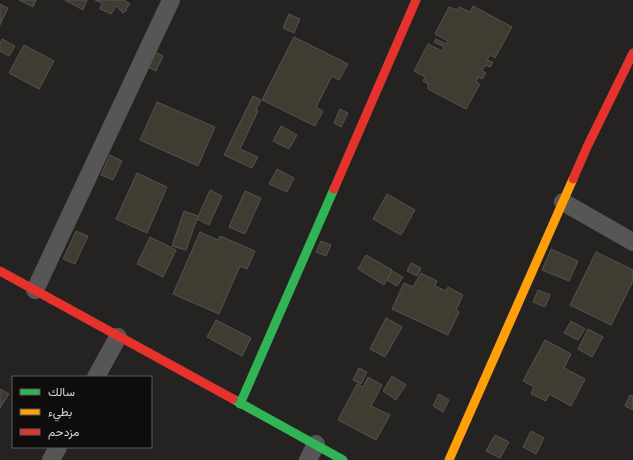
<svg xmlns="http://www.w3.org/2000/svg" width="633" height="460" viewBox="0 0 633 460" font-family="'IBM Plex Sans',Vazirmatn,sans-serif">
<rect width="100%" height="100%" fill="#242322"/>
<g fill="#403c32" stroke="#535352">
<path d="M 19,0 L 36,0 L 33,7 Z"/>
<path d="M 65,0 L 87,0 L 83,10 Z"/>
<path d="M 95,0 L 124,0 L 130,4 L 126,9 L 127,10 L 123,13 L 116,6 L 111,14 L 100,9 L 102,3 Z"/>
<path d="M 0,4 L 8,8 L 0,25 Z"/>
<path d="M 473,6 L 512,27 L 495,58 L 490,55 L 487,60 L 493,62 L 490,67 L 485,65 L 482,71 L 486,73 L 482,79 L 478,77 L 476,82 L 480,84 L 466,109 L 428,89 L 428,84 L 423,81 L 425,77 L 414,71 L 428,44 L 442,51 L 444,47 L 434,42 L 436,39 L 446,44 L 448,41 L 435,34 L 449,7 L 457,10 L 459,7 L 470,12 Z"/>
<path d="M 289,14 L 300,19 L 294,33 L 283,28 Z"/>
<path d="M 294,37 L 348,64 L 339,80 L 332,76 L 316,107 L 323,111 L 315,126 L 262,100 Z"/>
<path d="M 2,39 L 15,46 L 9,56 L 0,51 L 0,44 Z"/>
<path d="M 24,45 L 54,61 L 39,89 L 9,73 Z"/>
<path d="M 155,52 L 163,56 L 156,71 L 148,67 Z"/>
<path d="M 253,96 L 261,100 L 256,110 L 258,111 L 240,149 L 258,157 L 252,168 L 224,155 Z"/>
<path d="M 157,102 L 215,127 L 198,166 L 140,140 Z"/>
<path d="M 340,109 L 348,113 L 341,127 L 334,123 Z"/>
<path d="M 281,126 L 297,135 L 289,149 L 273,141 Z"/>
<path d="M 110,155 L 122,161 L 113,180 L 101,175 Z"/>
<path d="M 277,169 L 294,178 L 287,192 L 269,184 Z"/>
<path d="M 137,173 L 167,187 L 147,233 L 116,219 Z"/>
<path d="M 210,190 L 222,196 L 209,225 L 197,219 Z"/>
<path d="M 245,191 L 261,198 L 245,234 L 229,227 Z"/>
<path d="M 387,194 L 415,210 L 401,235 L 373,219 Z"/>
<path d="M 184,211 L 198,216 L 186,250 L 172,246 Z"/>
<path d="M 76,231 L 88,236 L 75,264 L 63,259 Z"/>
<path d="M 200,232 L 218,240 L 220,236 L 255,251 L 247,269 L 240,266 L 219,314 L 173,294 Z"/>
<path d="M 150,237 L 176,250 L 163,277 L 137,264 Z"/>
<path d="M 321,241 L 331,245 L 326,256 L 316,252 Z"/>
<path d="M 551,249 L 578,261 L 569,281 L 542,270 Z"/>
<path d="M 596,252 L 633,270 L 633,281 L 611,325 L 570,305 Z"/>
<path d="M 366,255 L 392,270 L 384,285 L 358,269 Z"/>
<path d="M 411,263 L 421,268 L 417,276 L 407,271 Z"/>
<path d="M 392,271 L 403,277 L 397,286 L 387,280 Z"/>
<path d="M 421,273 L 437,281 L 435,286 L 446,291 L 448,287 L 463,295 L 456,310 L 459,312 L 448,335 L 392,309 L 404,283 L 413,287 Z"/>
<path d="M 538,290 L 550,295 L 545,307 L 533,302 Z"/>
<path d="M 386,318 L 402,327 L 385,357 L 370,349 Z"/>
<path d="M 216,320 L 251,338 L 242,356 L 207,337 Z"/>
<path d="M 571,321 L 585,329 L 578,340 L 564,333 Z"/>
<path d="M 588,329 L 603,337 L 592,357 L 578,349 Z"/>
<path d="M 545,340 L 571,354 L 564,368 L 585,379 L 571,406 L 549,394 L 546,401 L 531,394 L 534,387 L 523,381 Z"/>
<path d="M 359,368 L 367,372 L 361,384 L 353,380 Z"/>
<path d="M 392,376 L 406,385 L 396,400 L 383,391 Z"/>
<path d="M 368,377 L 382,385 L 371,406 L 390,415 L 376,440 L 338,420 L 357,384 L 363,387 Z"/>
<path d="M 0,389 L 9,394 L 0,408 Z"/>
<path d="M 439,394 L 449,400 L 443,412 L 433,406 Z"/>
<path d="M 630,395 L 633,396 L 633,410 L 625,406 Z"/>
<path d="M 531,431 L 544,438 L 536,454 L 523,447 Z"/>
<path d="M 495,435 L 509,442 L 500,458 L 486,451 Z"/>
</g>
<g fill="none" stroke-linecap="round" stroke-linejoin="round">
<g stroke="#565656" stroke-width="18">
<path d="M 563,202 L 633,242"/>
<path d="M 35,290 L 171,0"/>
<path d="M 96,377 L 118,337"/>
<path d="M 51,460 L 58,447"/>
<path d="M 308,460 L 316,444"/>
</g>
<g stroke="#30b455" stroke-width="9">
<path d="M 233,399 L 343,460"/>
<path d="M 240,404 L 334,189"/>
</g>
<path stroke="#ff9f0a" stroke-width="9" d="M 449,460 L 573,179"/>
<g stroke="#e5322d" stroke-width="9">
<path d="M 573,179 L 587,147 L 633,53"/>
<path d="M 334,189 L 416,0"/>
<path d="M 0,271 L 233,399"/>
</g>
</g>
<rect x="12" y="376" width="140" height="72" fill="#0e0d0c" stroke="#5e5d5c"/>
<rect x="20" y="389" width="20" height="6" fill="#30b455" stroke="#5e5d5c"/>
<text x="48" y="396" font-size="12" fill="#d5d5d3">سالك</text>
<rect x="20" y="409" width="20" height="6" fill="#ff9f0a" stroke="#5e5d5c"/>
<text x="48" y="416" font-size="12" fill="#d5d5d3">بطيء</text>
<rect x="20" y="429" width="20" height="6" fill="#e5322d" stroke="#5e5d5c"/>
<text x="48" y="436" font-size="12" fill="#d5d5d3">مزدحم</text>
</svg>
